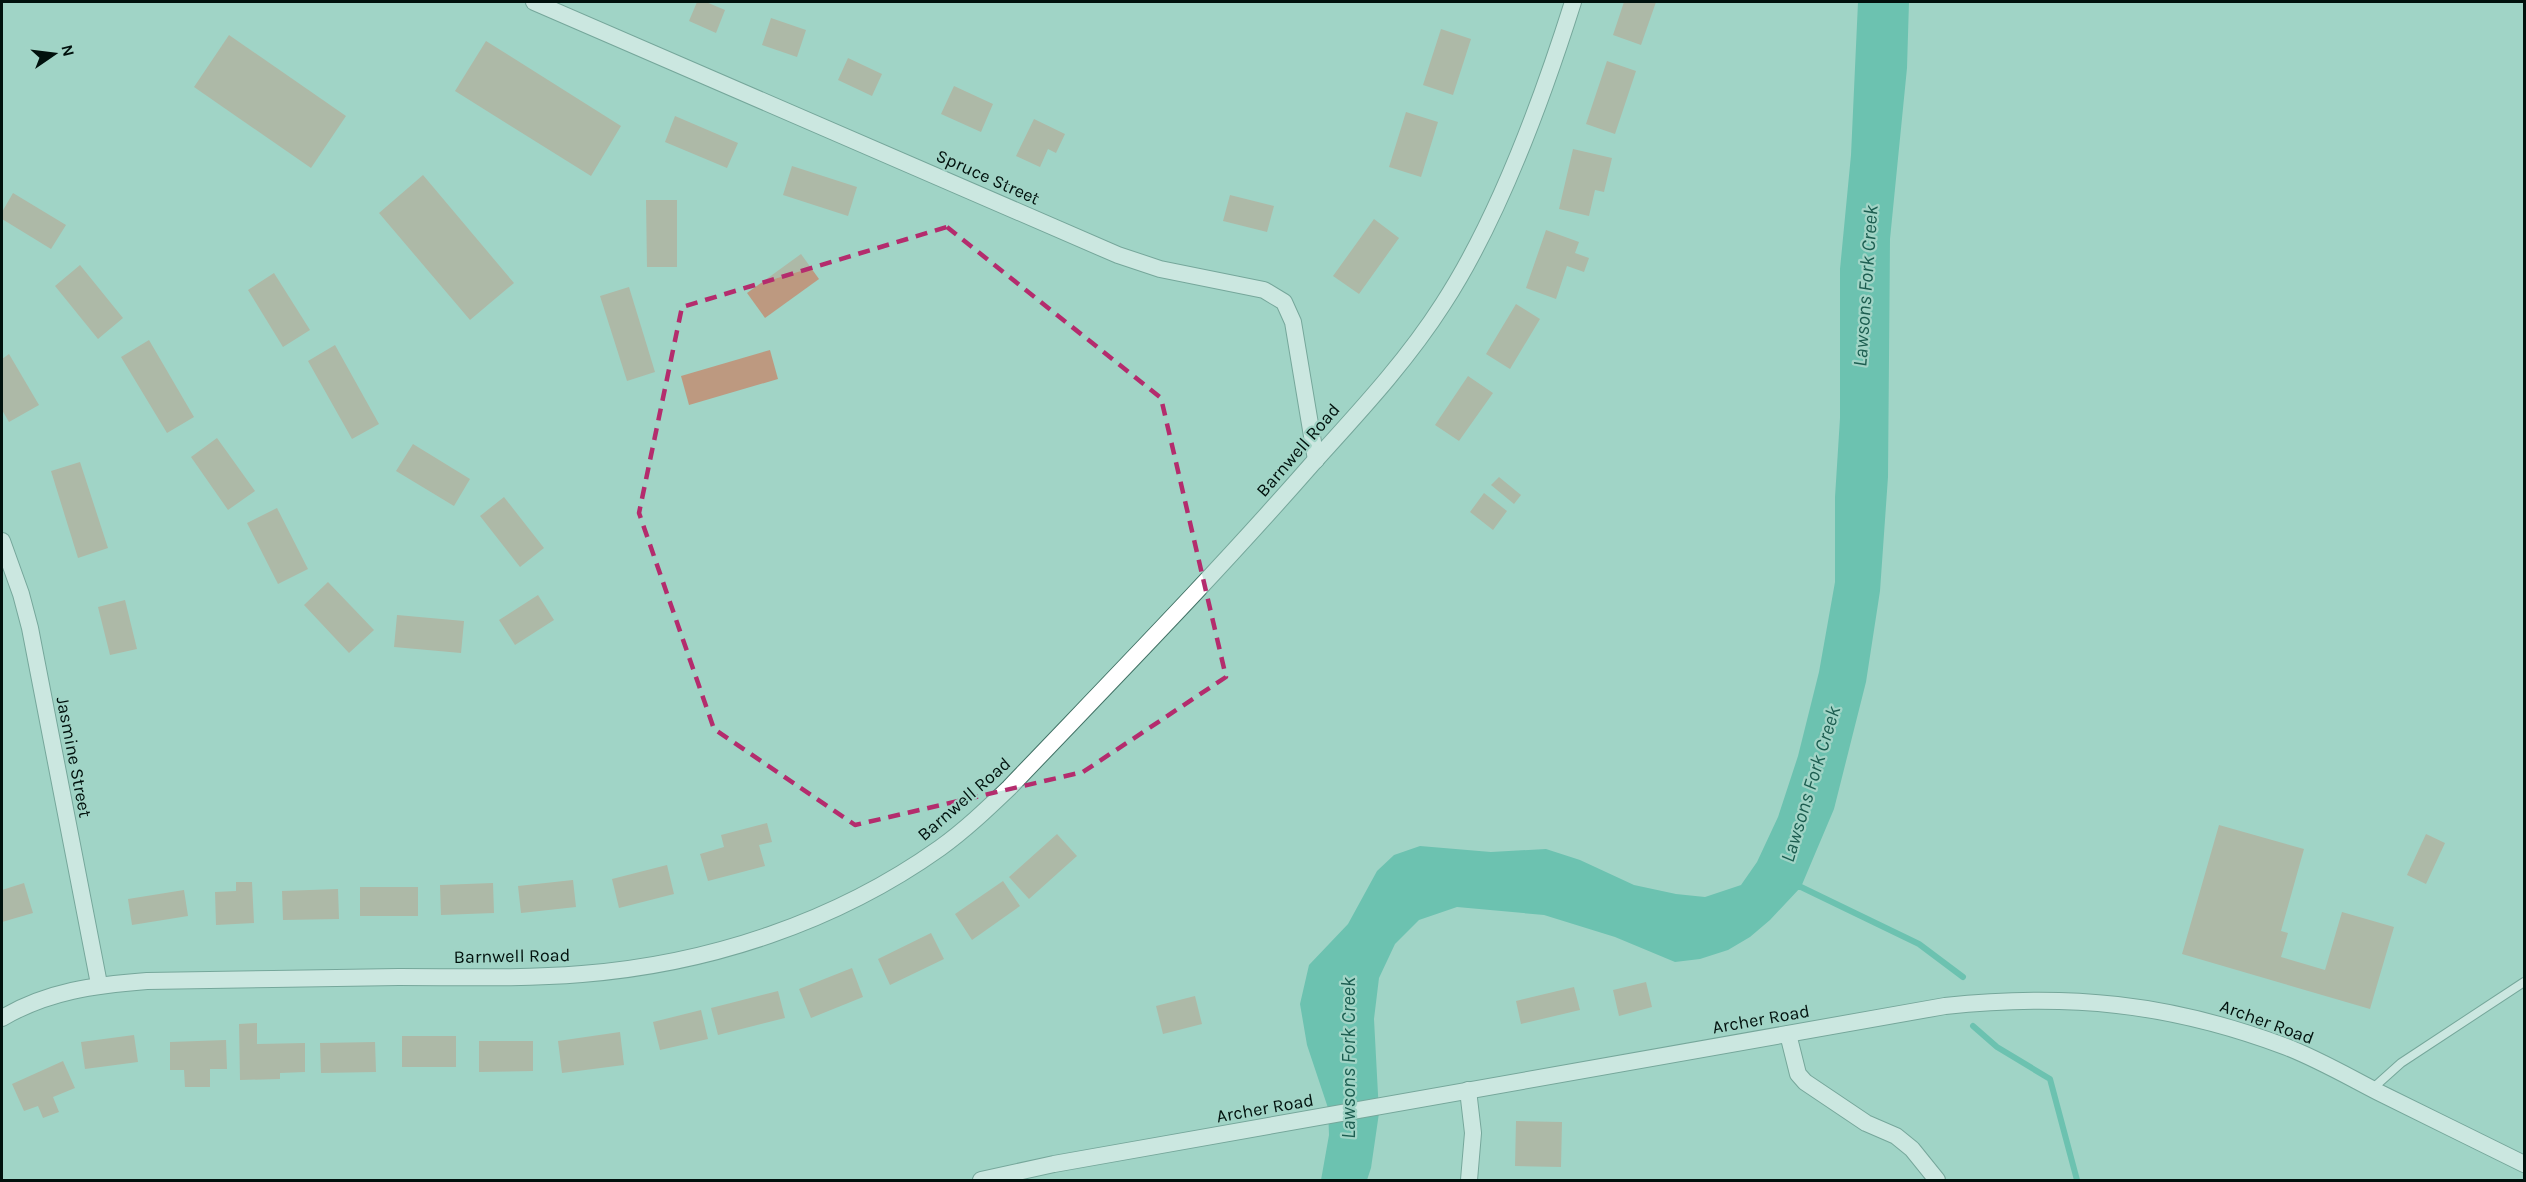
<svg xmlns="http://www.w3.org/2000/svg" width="2526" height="1182" viewBox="0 0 2526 1182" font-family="Karla,sans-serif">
<rect width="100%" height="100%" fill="#a1d4c6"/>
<path fill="#2ead95" d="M 1858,2 L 1909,2 L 1907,68 L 1890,239 L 1888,477 L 1880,591 L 1866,682 L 1834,809 L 1801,887 L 1770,920 L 1750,937 L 1728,950 L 1700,959 L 1675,962 L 1615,937 L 1544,915 L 1457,907 L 1419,920 L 1395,944 L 1379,978 L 1374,1019 L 1379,1113 L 1371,1168 L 1367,1180 L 1321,1180 L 1329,1135 L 1328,1108 L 1307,1045 L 1300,1004 L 1309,965 L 1348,924 L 1377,871 L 1394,855 L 1420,846 L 1491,852 L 1546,849 L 1580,860 L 1634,885 L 1676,894 L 1705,897 L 1741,885 L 1757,862 L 1778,817 L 1798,756 L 1819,672 L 1835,582 L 1835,497 L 1840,418 L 1840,269 L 1851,155 Z"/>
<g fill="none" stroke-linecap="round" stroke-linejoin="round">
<g stroke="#2ead95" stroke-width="6">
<path d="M 1792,887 L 1801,887 L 1919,944 L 1963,977"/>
<path d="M 1973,1026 L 1997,1047 L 2050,1079 L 2077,1180"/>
</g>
</g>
<g fill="#bd9980">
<path d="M 697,2 L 706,2 L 725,10 L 716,33 L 689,21 Z"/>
<path d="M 1624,2 L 1656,2 L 1641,45 L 1613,35 Z"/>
<path d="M 771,18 L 806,30 L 797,57 L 762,45 Z"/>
<path d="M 1441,29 L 1471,39 L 1453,95 L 1423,85 Z"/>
<path d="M 229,35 L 346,116 L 311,168 L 194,87 Z"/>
<path d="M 486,41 L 621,126 L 591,176 L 455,91 Z"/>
<path d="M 848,58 L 882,74 L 872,96 L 838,80 Z"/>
<path d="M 1607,61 L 1636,71 L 1615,134 L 1586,124 Z"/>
<path d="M 954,86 L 993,104 L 981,132 L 941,114 Z"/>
<path d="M 1406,112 L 1438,122 L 1421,177 L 1389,167 Z"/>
<path d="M 675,116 L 738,143 L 727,168 L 665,142 Z"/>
<path d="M 1034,119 L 1065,134 L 1056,153 L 1048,149 L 1040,167 L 1016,156 Z"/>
<path d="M 1573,149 L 1612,158 L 1604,192 L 1595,190 L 1589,216 L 1559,209 Z"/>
<path d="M 792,166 L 857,187 L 848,216 L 783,195 Z"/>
<path d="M 423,175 L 514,283 L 470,320 L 379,213 Z"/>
<path d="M 13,193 L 66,225 L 51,249 L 2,219 L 2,212 Z"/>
<path d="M 1230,195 L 1274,206 L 1267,232 L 1223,221 Z"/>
<path d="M 646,200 L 677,200 L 677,267 L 647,267 Z"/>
<path d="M 1374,219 L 1399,238 L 1359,294 L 1333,276 Z"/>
<path d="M 1546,230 L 1579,242 L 1575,253 L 1589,258 L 1584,272 L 1567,266 L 1556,299 L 1526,288 Z"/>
<path d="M 801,254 L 819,279 L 765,318 L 747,293 Z"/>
<path d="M 80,265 L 123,318 L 98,339 L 55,286 Z"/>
<path d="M 274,273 L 310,330 L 283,347 L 248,290 Z"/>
<path d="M 629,287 L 655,372 L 627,381 L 600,296 Z"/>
<path d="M 1516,304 L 1540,319 L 1510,369 L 1486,354 Z"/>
<path d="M 149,340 L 194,417 L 167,433 L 121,357 Z"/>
<path d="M 335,345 L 379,424 L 352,439 L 308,361 Z"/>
<path d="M 770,350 L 778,379 L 689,405 L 681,376 Z"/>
<path d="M 9,354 L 39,405 L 9,422 L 2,410 L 2,359 Z"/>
<path d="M 1468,376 L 1493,393 L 1459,441 L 1435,425 Z"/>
<path d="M 217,438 L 255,491 L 228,510 L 191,457 Z"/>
<path d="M 413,444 L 470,479 L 454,506 L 396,471 Z"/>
<path d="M 80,462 L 108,548 L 78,558 L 51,471 Z"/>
<path d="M 1499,477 L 1521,495 L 1514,504 L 1491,485 Z"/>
<path d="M 1484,493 L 1507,511 L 1493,530 L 1470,512 Z"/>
<path d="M 504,497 L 544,548 L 520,567 L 480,516 Z"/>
<path d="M 277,508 L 308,569 L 278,584 L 247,523 Z"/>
<path d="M 328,582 L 374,630 L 349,653 L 304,605 Z"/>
<path d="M 538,595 L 554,620 L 515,645 L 499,620 Z"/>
<path d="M 125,600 L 137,649 L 110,655 L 98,607 Z"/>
<path d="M 397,615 L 464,621 L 461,653 L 394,647 Z"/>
<path d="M 767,823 L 772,842 L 759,845 L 765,866 L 708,881 L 700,854 L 724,847 L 721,835 Z"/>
<path d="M 2219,825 L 2304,849 L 2281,931 L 2288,933 L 2281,957 L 2325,970 L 2342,912 L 2394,927 L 2370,1009 L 2182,954 Z"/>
<path d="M 1057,834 L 1077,856 L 1029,899 L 1009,877 Z"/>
<path d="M 2426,834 L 2445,843 L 2426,884 L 2407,875 Z"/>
<path d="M 667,865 L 674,894 L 619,908 L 612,879 Z"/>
<path d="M 573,880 L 576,907 L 521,913 L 518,886 Z"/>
<path d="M 1003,881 L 1020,906 L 972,940 L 955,914 Z"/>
<path d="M 236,882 L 252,882 L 254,923 L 216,925 L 215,892 L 236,891 Z"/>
<path d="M 24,883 L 33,913 L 2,922 L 2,890 Z"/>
<path d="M 493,883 L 494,913 L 441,915 L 440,885 Z"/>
<rect x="360" y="887" width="58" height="29"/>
<path d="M 338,889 L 339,919 L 283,920 L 282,891 Z"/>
<path d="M 184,890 L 188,916 L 132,925 L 128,899 Z"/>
<path d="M 931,933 L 944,959 L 890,985 L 878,959 Z"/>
<path d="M 852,968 L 863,997 L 811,1018 L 799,989 Z"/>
<path d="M 1646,982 L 1652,1007 L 1619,1016 L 1613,990 Z"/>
<path d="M 1574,987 L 1580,1010 L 1521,1024 L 1516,1001 Z"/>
<path d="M 778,991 L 785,1018 L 718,1035 L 711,1008 Z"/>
<path d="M 1195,996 L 1202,1024 L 1163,1034 L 1156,1006 Z"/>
<path d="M 701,1010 L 708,1039 L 660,1050 L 653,1022 Z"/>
<path d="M 257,1023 L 257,1044 L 305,1043 L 305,1072 L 280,1073 L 280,1079 L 240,1080 L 239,1024 Z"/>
<path d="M 620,1032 L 624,1065 L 562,1073 L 558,1041 Z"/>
<path d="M 134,1035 L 138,1062 L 85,1069 L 81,1042 Z"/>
<rect x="402" y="1036" width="54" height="31"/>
<path d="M 226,1040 L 227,1069 L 210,1069 L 210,1087 L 185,1087 L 184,1070 L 170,1070 L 170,1042 Z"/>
<path d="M 479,1041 L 533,1041 L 533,1071 L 479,1072 Z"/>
<path d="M 375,1042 L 376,1072 L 321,1073 L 320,1043 Z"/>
<path d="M 63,1061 L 75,1088 L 53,1097 L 59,1112 L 43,1118 L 38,1106 L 24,1111 L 12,1084 Z"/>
<path d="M 1516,1121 L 1562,1122 L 1561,1167 L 1515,1166 Z"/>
</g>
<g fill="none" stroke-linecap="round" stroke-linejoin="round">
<g stroke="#427266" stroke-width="10">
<path id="service" d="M 2372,1089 L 2401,1063 L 2524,982"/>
</g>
<g stroke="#427266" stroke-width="18">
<g id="minor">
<path d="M 534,2 L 1118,255 L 1160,269 L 1264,290 L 1284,302 L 1293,322 L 1316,460"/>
<path d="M 2,541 L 21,594 L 30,628 L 99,984"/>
<path d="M 2,1018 C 48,991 95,985 147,981 C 231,980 315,978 399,977 C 460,977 521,979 582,974 C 709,964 836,922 940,848 C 965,830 987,809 1009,788 C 1111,681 1215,575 1312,464 C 1358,413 1406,362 1443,304 C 1499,218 1542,100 1573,2"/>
<path d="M 1788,1034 L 1798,1074 L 1805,1082 L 1866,1123 L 1896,1136 L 1912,1149 L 1937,1180"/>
<path d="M 1468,1090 L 1473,1133 L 1469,1180"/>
<path d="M 981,1180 L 1054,1164 L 1945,1006 C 2067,993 2169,1003 2284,1046 C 2316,1058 2347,1076 2378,1092 C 2426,1116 2476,1140 2524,1164"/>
</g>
</g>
<use href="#service" stroke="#fff" stroke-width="8"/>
<use href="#minor" stroke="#fff" stroke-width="16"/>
</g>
<path d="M0 0H2526V1182H0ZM 947,227 L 1161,398 L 1226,677 L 1083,772 L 855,825 L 714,729 L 639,513 L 682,307 Z" fill="#a1d4c6" fill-opacity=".55" fill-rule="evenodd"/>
<path fill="none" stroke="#b42c6d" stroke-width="4.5" stroke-dasharray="12 8" stroke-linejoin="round" d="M 947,227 L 1161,398 L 1226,677 L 1083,772 L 855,825 L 714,729 L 639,513 L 682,307 Z"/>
<g text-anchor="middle" stroke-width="4.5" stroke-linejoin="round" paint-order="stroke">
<g font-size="18" fill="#01110d" stroke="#a1d4c6">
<text transform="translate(988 177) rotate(24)" y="6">Spruce Street</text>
<text transform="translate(1298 450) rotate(-49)" y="6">Barnwell Road</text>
<text transform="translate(74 757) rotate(79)" y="6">Jasmine Street</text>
<text transform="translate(964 799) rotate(-41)" y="6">Barnwell Road</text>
<text transform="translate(512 956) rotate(-1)" y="6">Barnwell Road</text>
<text transform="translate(1761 1019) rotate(-10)" y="6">Archer Road</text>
<text transform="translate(2267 1022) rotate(20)" y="6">Archer Road</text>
<text transform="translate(1265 1108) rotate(-10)" y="6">Archer Road</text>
</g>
<g font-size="20" font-style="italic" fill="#1c5d50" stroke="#a1d4c6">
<text transform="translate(1865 286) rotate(-86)" y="7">Lawsons Fork Creek</text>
<text transform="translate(1810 784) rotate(-73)" y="7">Lawsons Fork Creek</text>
<text transform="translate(1348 1058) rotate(-90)" y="7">Lawsons Fork Creek</text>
</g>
</g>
<rect width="2526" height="1182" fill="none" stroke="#01110d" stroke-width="6"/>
<g transform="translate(54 54) rotate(76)" stroke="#a1d4c6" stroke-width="4.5" paint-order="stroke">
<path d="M0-4.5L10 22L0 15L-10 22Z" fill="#01110d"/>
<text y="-9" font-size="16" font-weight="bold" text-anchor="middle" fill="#01110d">N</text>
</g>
</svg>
